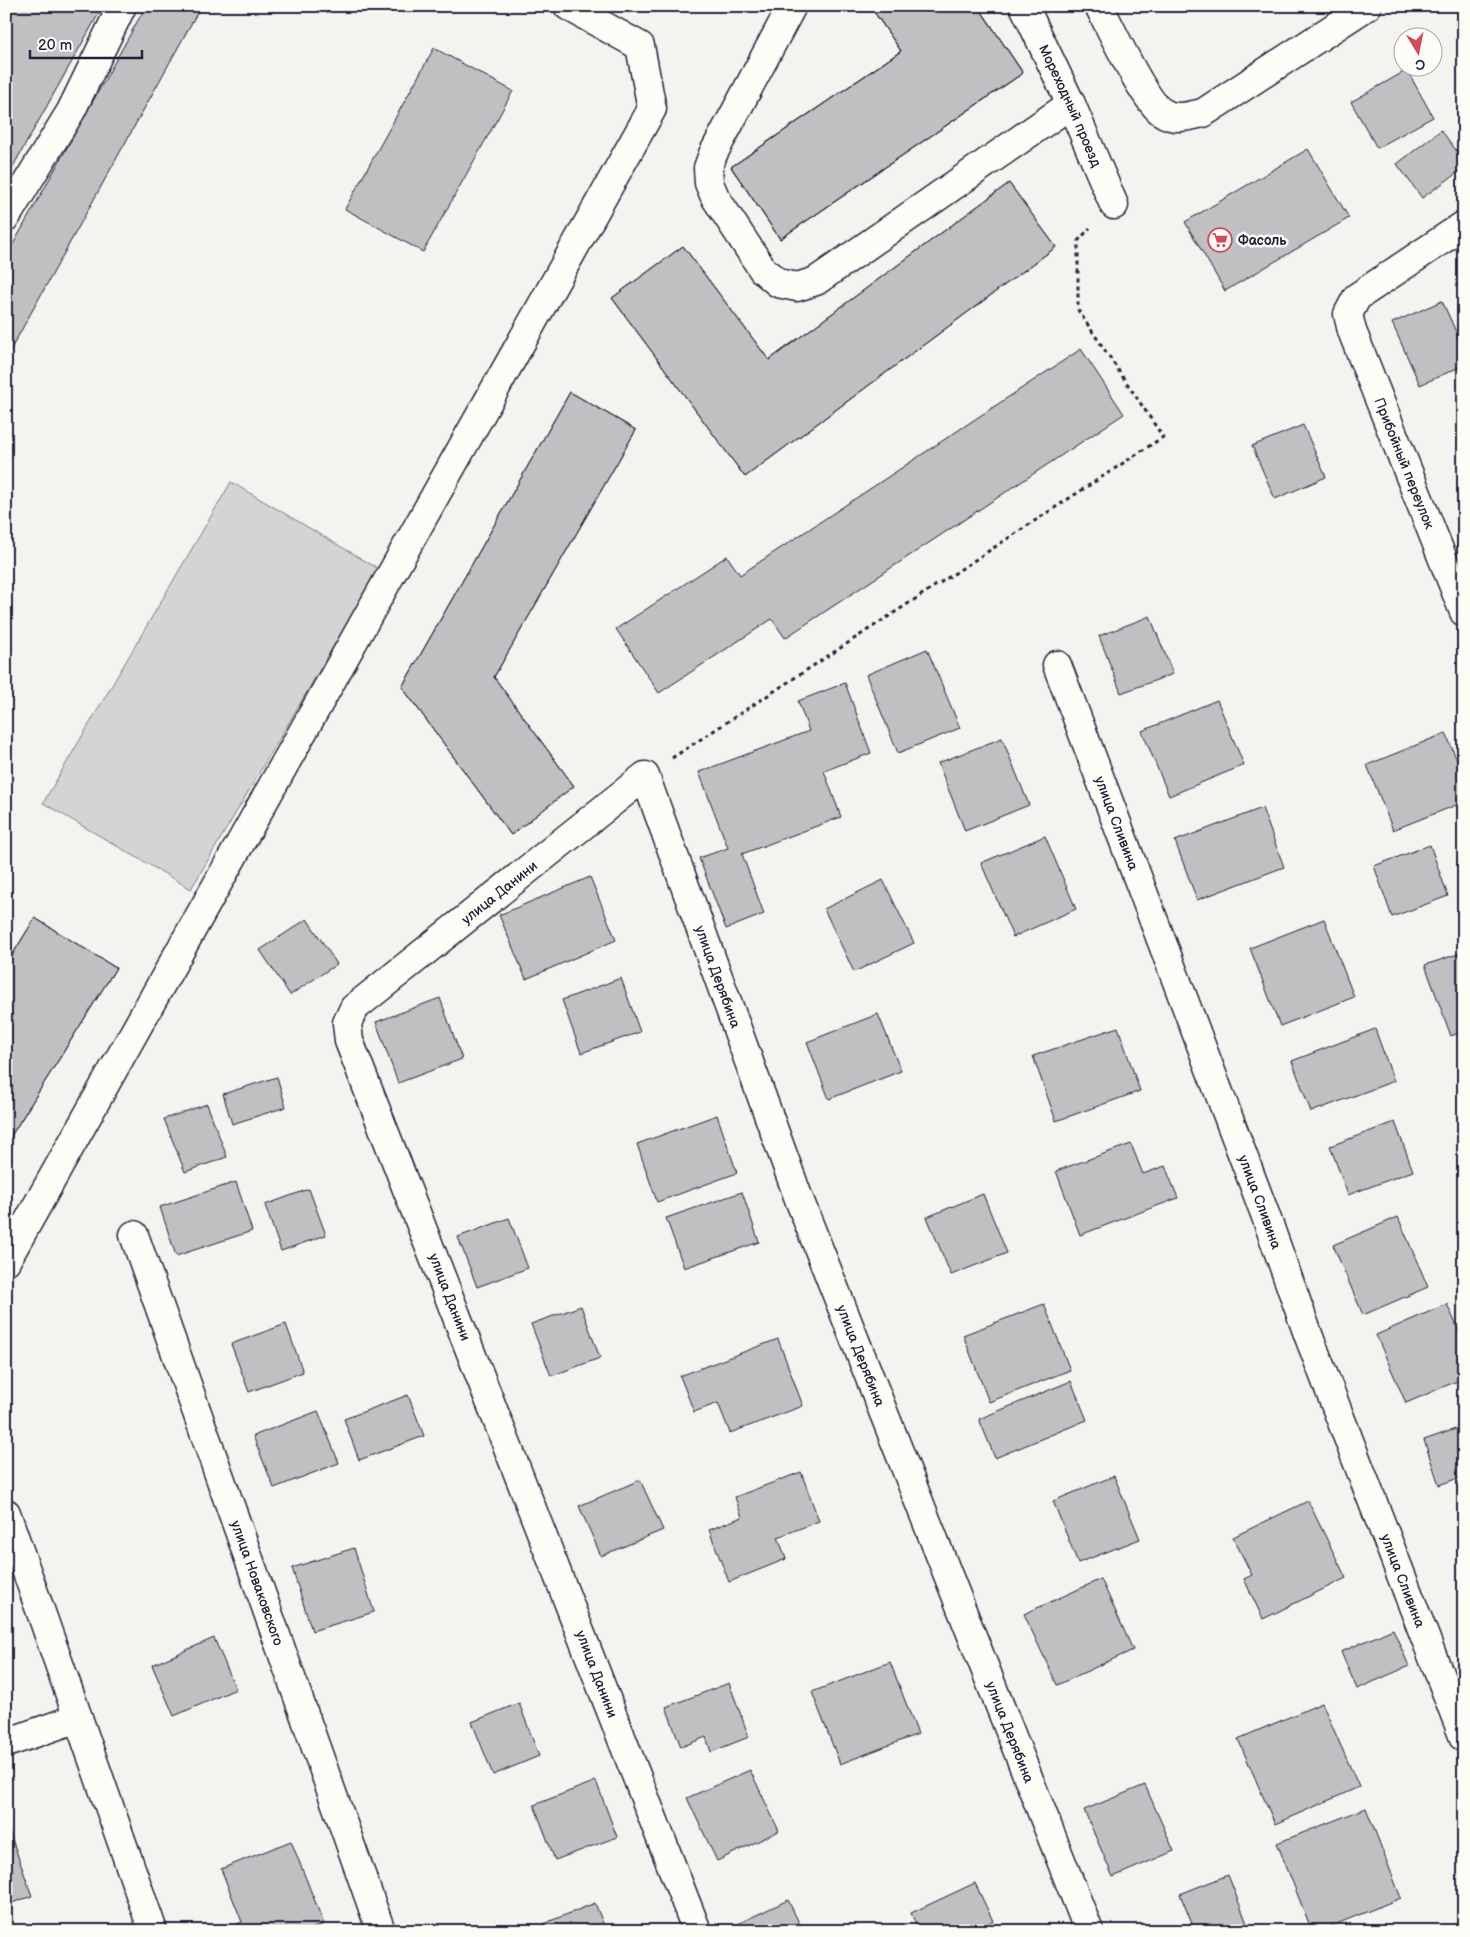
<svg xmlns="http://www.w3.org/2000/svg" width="1470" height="1937" viewBox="0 0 1470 1937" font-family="'Balsamiq Sans',sans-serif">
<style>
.green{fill:#d5d4d5;stroke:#7c7b88}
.building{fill:#c0bfc2;stroke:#22223b}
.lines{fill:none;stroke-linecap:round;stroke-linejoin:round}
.minor-casing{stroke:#22223b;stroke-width:31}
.path{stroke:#22223b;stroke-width:3;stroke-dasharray:4 4;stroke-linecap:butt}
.minor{stroke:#fdfcf7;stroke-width:28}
.labels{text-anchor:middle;stroke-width:5;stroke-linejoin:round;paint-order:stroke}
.street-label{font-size:14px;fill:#22223b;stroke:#fdfcf7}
.poi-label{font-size:14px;font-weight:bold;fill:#22223b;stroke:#fdfcf7;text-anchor:start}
</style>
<rect width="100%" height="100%" fill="#f4f3ef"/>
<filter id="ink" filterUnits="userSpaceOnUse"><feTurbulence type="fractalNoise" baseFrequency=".02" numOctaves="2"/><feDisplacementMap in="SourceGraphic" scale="10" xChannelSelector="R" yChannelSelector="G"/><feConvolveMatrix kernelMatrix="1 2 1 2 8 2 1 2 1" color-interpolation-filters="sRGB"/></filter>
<g filter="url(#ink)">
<path class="green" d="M 231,482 L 379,569 L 191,889 L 43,803 Z"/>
<path class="building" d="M 6,6 L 103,6 L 6,179 Z
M 146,6 L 201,6 L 6,358 L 6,257 Z
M 870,6 L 978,6 L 1023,73 L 780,239 L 731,167 L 901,51 Z
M 870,6 L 978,6 L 1023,73 L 780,239 L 731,167 L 901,51 Z
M 870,6 L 978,6 L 1023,73 L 780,239 L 731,167 L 901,51 Z
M 434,48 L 513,91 L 423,252 L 345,209 Z
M 1407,70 L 1433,117 L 1377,148 L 1351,102 Z
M 1441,130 L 1464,161 L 1464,168 L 1422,198 L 1397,164 Z
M 1308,149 L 1349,218 L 1225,291 L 1185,222 Z
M 1009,183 L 1056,247 L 745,477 L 612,298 L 683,246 L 769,360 Z
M 1009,183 L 1056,247 L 745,477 L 612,298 L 683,246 L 769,360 Z
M 1442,301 L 1464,349 L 1464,365 L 1420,385 L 1392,323 Z
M 1081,349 L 1124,414 L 785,638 L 772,619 L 659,693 L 616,629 L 727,556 L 740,575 Z
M 570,392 L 636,430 L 494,677 L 574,786 L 511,835 L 402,687 Z
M 570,392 L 636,430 L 494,677 L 574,786 L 511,835 L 402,687 Z
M 1303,425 L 1326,477 L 1275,499 L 1252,446 Z
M 1150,616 L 1173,674 L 1121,693 L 1099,636 Z
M 927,649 L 960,728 L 898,753 L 866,675 Z
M 845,683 L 871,753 L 824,771 L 841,817 L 742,854 L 764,914 L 726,929 L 699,858 L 728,848 L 699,772 L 809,731 L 798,701 Z
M 1217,700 L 1244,765 L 1169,796 L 1142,731 Z
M 1446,733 L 1464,778 L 1464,802 L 1393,830 L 1367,765 Z
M 1002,738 L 1029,805 L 965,831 L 938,763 Z
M 1262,808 L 1284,867 L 1197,900 L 1175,841 Z
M 1045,836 L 1076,909 L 1013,937 L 981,863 Z
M 1430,845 L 1448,896 L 1392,917 L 1374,866 Z
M 590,877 L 616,940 L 526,979 L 499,915 Z
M 883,880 L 914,943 L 854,972 L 824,909 Z
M 35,918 L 116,968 L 6,1144 L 6,965 Z
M 35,918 L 116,968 L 6,1144 L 6,965 Z
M 307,919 L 337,964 L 290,995 L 260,950 Z
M 1324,919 L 1354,997 L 1280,1026 L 1250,948 Z
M 1464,952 L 1464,1031 L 1451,1036 L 1425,965 Z
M 621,978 L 640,1032 L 581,1053 L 562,1000 Z
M 440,998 L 462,1059 L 398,1083 L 376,1022 Z
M 878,1014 L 901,1071 L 829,1099 L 807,1042 Z
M 1118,1027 L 1140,1091 L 1056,1121 L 1033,1056 Z
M 1375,1029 L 1394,1081 L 1311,1112 L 1292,1061 Z
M 277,1077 L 286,1107 L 232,1124 L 223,1094 Z
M 207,1104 L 227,1157 L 185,1172 L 164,1119 Z
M 717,1115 L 737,1173 L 657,1202 L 637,1144 Z
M 1395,1122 L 1413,1171 L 1348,1195 L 1330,1146 Z
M 1131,1144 L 1143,1174 L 1165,1166 L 1178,1198 L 1080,1235 L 1056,1171 Z
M 236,1182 L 252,1231 L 176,1256 L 160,1207 Z
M 309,1189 L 326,1235 L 281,1251 L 265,1205 Z
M 742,1192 L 759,1242 L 684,1268 L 666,1218 Z
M 983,1194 L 1007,1253 L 951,1275 L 927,1217 Z
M 1398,1217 L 1428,1287 L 1363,1315 L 1333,1245 Z
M 509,1218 L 528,1268 L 477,1287 L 458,1237 Z
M 1044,1304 L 1070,1370 L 989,1402 L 963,1335 Z
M 1447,1304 L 1464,1342 L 1464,1378 L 1406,1403 L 1376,1335 Z
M 581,1306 L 600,1358 L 551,1376 L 531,1324 Z
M 286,1324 L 303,1372 L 249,1392 L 231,1344 Z
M 778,1339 L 803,1406 L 730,1433 L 718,1403 L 694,1412 L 680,1376 Z
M 1071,1381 L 1087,1420 L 995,1458 L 979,1419 Z
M 408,1395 L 424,1436 L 359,1460 L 344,1419 Z
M 318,1411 L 339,1463 L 274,1488 L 253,1436 Z
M 1464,1426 L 1464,1476 L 1439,1485 L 1424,1440 Z
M 801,1472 L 819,1521 L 778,1537 L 786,1559 L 729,1582 L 709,1530 L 742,1517 L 735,1497 Z
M 1114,1476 L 1140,1539 L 1078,1563 L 1053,1501 Z
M 640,1480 L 663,1530 L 601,1556 L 579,1506 Z
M 1308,1501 L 1346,1578 L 1263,1619 L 1244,1579 L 1252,1575 L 1233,1537 Z
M 354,1548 L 374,1612 L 312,1631 L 292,1568 Z
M 1101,1579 L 1133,1650 L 1057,1685 L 1024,1614 Z
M 1393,1629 L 1409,1666 L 1357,1689 L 1341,1652 Z
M 214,1638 L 236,1689 L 174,1716 L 152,1665 Z
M 890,1662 L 918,1734 L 840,1764 L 812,1692 Z
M 729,1683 L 749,1737 L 711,1752 L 706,1737 L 681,1747 L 666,1707 Z
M 519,1703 L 539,1756 L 493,1775 L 472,1722 Z
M 1322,1703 L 1359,1787 L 1275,1824 L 1238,1739 Z
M 750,1770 L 779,1831 L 717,1861 L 687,1798 Z
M 596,1781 L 617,1837 L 555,1860 L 534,1805 Z
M 1145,1785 L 1174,1851 L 1113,1877 L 1084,1810 Z
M 1366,1808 L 1401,1898 L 1319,1931 L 1312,1931 L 1277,1843 Z
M 6,1822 L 32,1896 L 6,1905 Z
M 291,1841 L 324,1924 L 306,1931 L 221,1931 L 242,1922 L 221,1869 Z
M 1228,1875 L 1250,1931 L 1195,1931 L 1180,1894 Z
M 975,1883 L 993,1921 L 971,1931 L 919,1931 L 911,1913 Z
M 788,1900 L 803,1931 L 730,1931 L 729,1928 Z
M 595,1903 L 606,1931 L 546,1931 L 543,1924 Z"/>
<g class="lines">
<g class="minor-casing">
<g id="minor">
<path d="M 792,6 L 713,154 L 708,168 L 709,183 L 715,197 L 763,270 L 778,283 L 797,287 L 816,281 L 1071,104"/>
<path id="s1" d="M 1024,6 L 1071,104 L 1114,205"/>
<path d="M 1099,6 C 1110,27 1145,102 1162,112 C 1175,121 1189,116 1203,113 L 1367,6"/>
<path d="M 6,217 L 71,111 L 122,6"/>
<path id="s2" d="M 1464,225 L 1357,297 L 1348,314 L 1352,331 L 1464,612"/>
<path id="s3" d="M 1057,665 L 1265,1214 L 1309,1337 L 1464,1738"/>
<path id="s4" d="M 134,1235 L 381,1931"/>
<path d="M 6,1261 L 652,109 L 640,46 L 568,6"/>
<path d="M 6,1513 L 153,1931"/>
<path d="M 6,1743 L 78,1718"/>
<path id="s5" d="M 697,1931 L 349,1041 L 347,1023 L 354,1008 L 645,776 L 799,1199 L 1089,1931"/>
</g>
</g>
<path class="path" d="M 672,758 L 1163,437 L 1078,310 L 1078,241 L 1090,228"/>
<use href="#minor" class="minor"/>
</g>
</g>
<defs>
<g id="supermarket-ring" transform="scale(1.25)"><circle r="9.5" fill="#fdfcf7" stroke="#d1495b" stroke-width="1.5"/><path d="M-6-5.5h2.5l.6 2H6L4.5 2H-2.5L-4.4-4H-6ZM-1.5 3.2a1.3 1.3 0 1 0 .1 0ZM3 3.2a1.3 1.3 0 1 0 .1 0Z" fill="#d1495b"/></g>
</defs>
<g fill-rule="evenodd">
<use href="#supermarket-ring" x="1220" y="240"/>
</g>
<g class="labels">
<g class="street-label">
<text dy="5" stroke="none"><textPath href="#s1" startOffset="110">Мореходный проезд</textPath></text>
<text dy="5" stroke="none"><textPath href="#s2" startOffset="308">Прибойный переулок</textPath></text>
<text dy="5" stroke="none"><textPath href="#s3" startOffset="169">улица Сливина</textPath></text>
<text dy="5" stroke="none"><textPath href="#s5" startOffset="1176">улица Данини</textPath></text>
<text dy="5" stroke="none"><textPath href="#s5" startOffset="1576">улица Дерябина</textPath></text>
<text dy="5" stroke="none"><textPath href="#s3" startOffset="574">улица Сливина</textPath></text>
<text transform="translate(450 1297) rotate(69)" y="5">улица Данини</text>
<text dy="5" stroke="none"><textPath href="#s5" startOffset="1981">улица Дерябина</textPath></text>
<text dy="5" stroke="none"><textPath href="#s3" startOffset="979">улица Сливина</textPath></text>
<text dy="5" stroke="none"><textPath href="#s4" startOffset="369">улица Новаковского</textPath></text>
<text transform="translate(597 1674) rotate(69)" y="5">улица Данини</text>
<text dy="5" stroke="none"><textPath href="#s5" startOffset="2386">улица Дерябина</textPath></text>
</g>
<g class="poi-label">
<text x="1238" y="245">Фасоль</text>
</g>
</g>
<rect width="1470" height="1937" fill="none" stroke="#fdfcf7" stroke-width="25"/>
<rect x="12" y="12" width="1445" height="1912" fill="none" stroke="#22223b" stroke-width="2" filter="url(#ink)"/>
<g transform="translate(1418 52) rotate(170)"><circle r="24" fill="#fdfcf7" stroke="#a5a5ac"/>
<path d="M0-4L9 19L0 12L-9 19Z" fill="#d1495b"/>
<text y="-8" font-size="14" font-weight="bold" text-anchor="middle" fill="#22223b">С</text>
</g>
<path d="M30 50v8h112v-8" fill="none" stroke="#22223b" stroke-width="2.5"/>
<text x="38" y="50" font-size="15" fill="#22223b" stroke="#fdfcf7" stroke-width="4" paint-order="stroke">20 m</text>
</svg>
